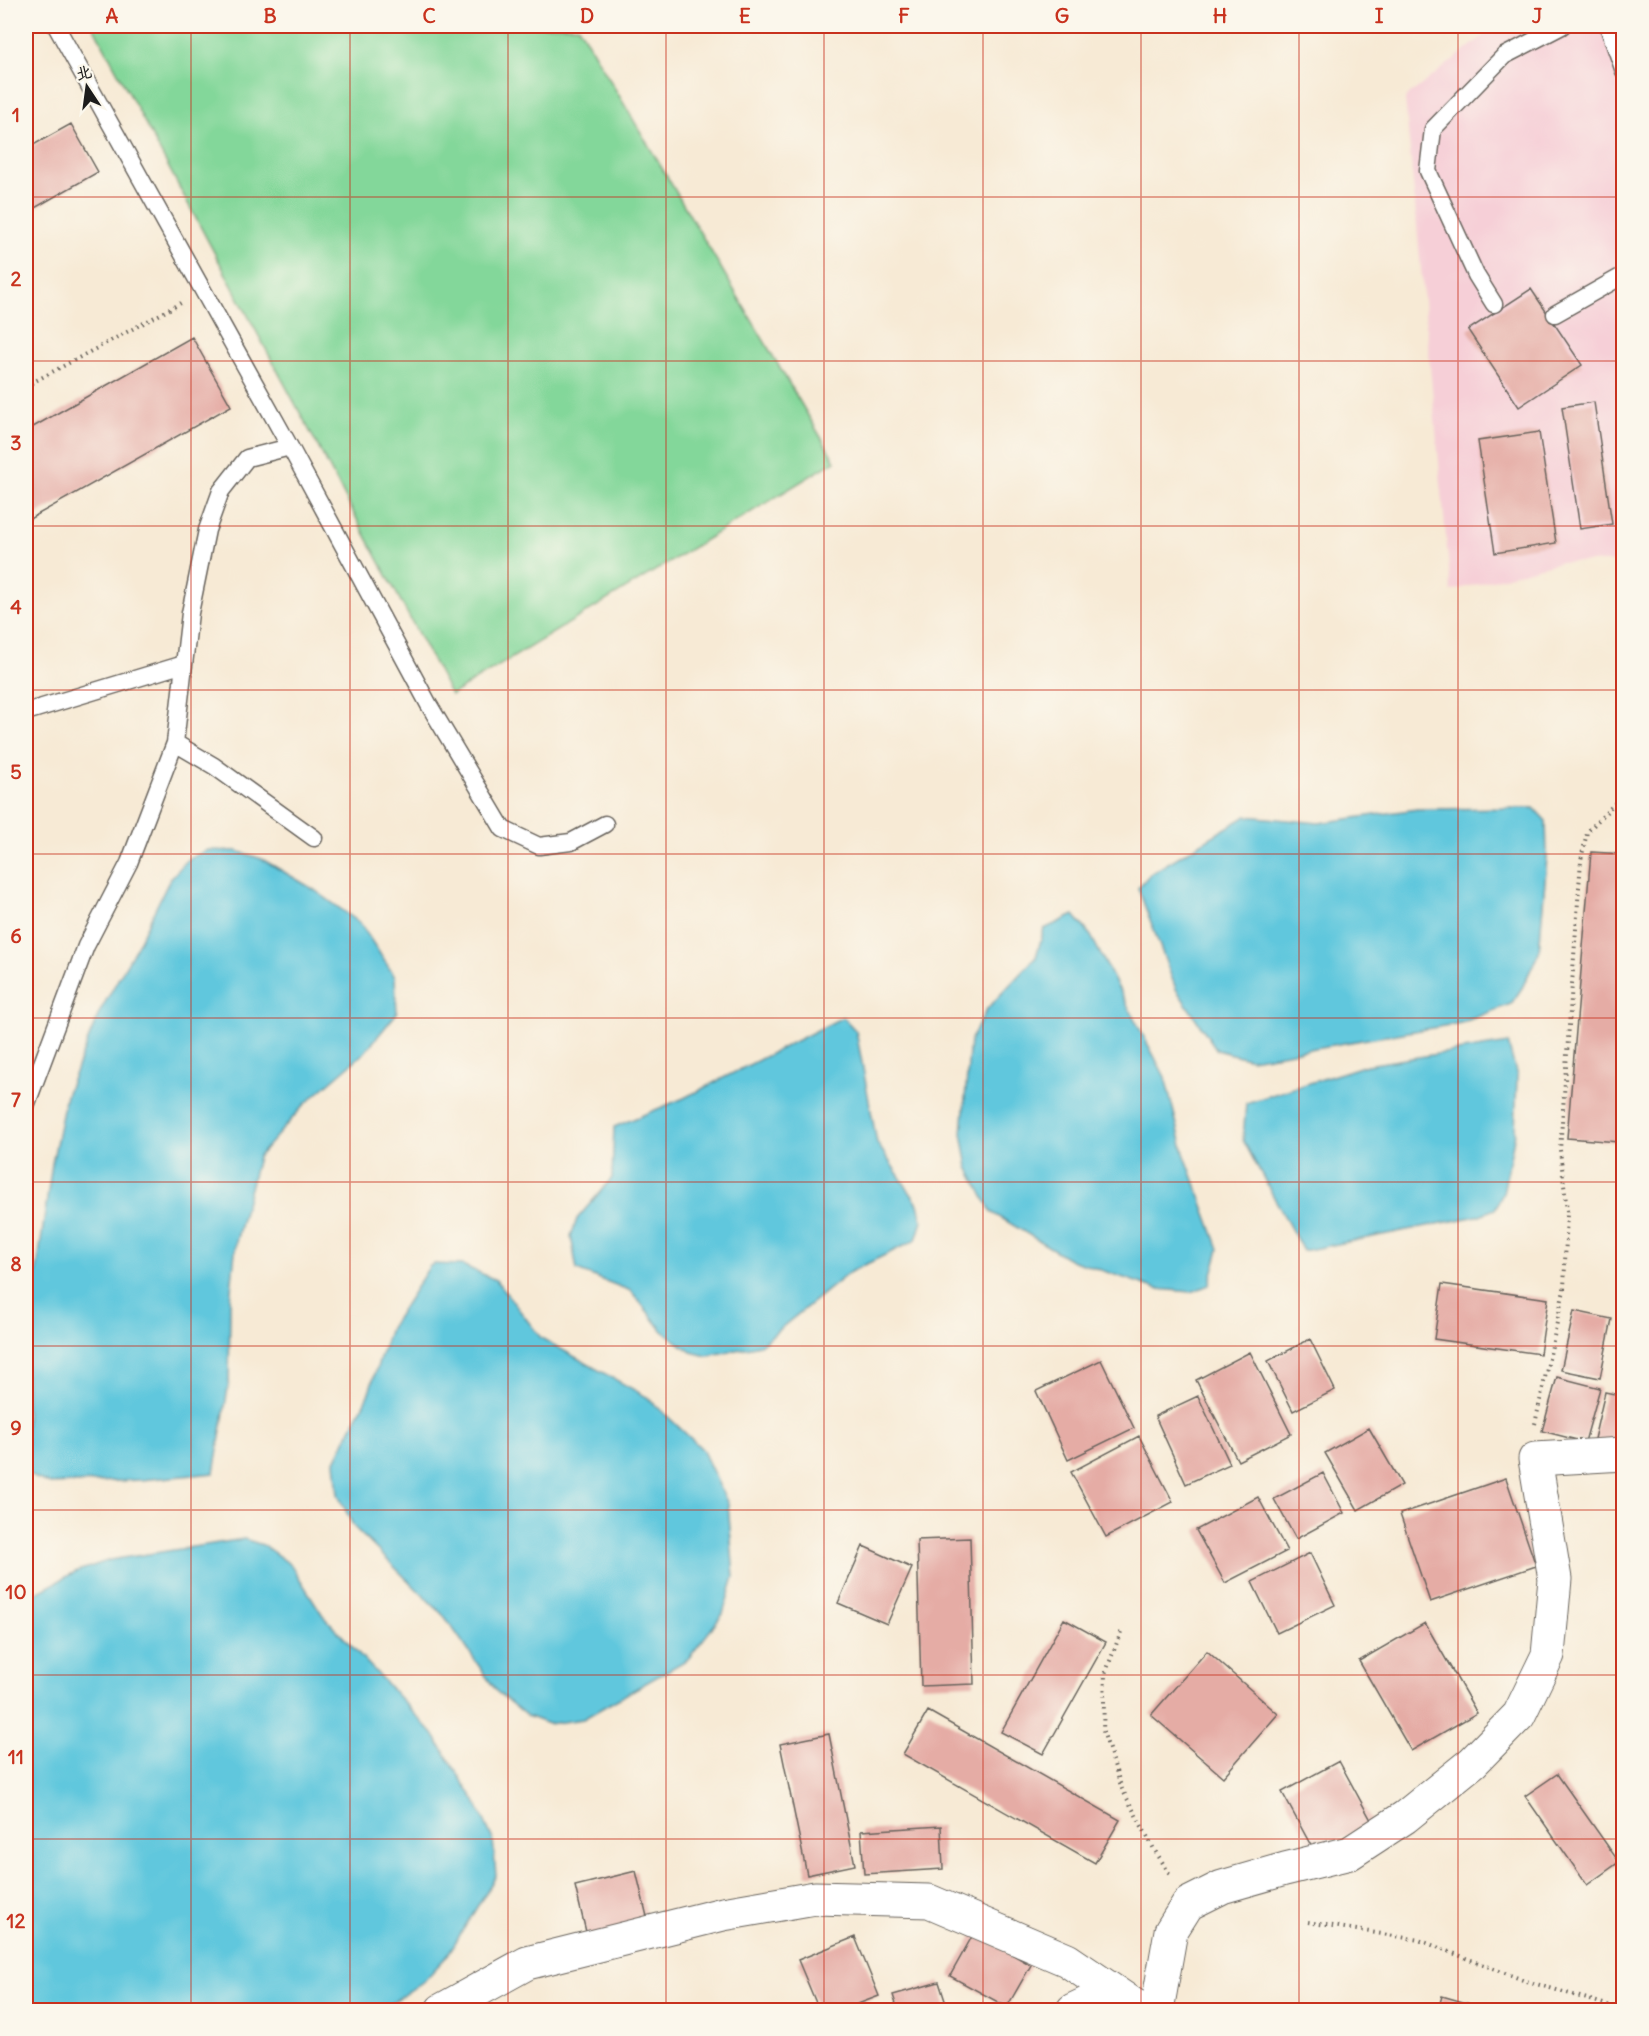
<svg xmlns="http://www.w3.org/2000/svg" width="1649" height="2036" viewBox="0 0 1649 2036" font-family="Delius,'LXGW WenKai TC',sans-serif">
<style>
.built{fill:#f6cfd7}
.green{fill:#83d79a;stroke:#507a5b;stroke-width:1.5}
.water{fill:#60c7dd;stroke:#3e727c;stroke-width:1.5}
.building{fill:#e5aca5}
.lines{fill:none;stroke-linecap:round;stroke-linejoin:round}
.lane-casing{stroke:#69645d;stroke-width:19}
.street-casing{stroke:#69645d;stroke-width:35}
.path{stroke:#69645d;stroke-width:4;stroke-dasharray:1.5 4.5;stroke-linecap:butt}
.lane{stroke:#fff;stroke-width:16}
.street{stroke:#fff;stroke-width:33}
.grid{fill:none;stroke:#c8321e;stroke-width:1.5;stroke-opacity:0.55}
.neatline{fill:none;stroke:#c8321e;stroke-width:2}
.grid-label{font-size:20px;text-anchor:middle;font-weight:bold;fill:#c8321e}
</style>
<rect width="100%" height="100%" fill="#fbf7ec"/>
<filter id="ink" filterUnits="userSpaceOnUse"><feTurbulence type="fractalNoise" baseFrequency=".0167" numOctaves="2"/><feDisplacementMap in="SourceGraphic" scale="12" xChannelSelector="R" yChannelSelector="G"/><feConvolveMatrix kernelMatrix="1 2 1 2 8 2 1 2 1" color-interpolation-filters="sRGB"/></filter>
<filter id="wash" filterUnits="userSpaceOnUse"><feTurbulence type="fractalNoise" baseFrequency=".008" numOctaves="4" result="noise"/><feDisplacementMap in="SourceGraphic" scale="24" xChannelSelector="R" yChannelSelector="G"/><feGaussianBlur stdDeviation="1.35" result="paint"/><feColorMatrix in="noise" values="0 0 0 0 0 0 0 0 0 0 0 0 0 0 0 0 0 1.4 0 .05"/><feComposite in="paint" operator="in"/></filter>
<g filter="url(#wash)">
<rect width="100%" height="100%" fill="#f7ead5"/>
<path class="built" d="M 1496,26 L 1623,26 L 1623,562 L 1560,562 L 1451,591 L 1405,98 Z"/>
<path class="green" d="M 93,26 L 578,26 L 835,461 L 451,695 Z"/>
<path class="water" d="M 1534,808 L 1546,821 L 1547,857 L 1539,952 L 1522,988 L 1511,1004 L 1461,1023 L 1251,1059 L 1217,1050 L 1176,989 L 1138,888 L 1150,874 L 1246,816 L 1319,823 L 1417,809 Z
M 208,850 L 237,851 L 262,859 L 313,889 L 360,923 L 395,977 L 397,1013 L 365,1052 L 305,1104 L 258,1157 L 236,1242 L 230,1300 L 229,1382 L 214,1473 L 141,1480 L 50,1484 L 26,1474 L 26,1346 L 52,1164 L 66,1095 L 99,1013 L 138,944 L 170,879 L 188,859 Z
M 1074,915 L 1091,936 L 1165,1077 L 1184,1153 L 1219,1249 L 1209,1285 L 1192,1292 L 1157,1289 L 1071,1260 L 991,1212 L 968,1167 L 962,1133 L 970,1041 L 987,1009 L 1036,957 L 1044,929 Z
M 843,1017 L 856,1031 L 877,1143 L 918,1204 L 922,1221 L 916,1240 L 850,1272 L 760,1345 L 707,1356 L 691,1352 L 663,1331 L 631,1291 L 577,1270 L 571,1236 L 577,1219 L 612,1178 L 614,1127 L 684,1098 Z
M 1508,1043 L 1517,1076 L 1515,1133 L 1503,1193 L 1495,1209 L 1477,1216 L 1303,1251 L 1243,1140 L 1246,1103 L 1367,1065 Z
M 433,1264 L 462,1265 L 496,1280 L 541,1338 L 647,1397 L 702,1449 L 728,1504 L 734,1577 L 723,1614 L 688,1659 L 583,1719 L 548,1724 L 527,1716 L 497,1692 L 445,1617 L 354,1527 L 338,1495 L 335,1461 L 368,1395 L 390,1328 L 429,1267 Z
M 244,1539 L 263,1545 L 291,1565 L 322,1614 L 433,1734 L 478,1806 L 493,1840 L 496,1876 L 447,1956 L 424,1981 L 381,2010 L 26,2010 L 26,1599 L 75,1572 L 110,1560 Z"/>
<g id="blocks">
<path class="building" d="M 71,124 L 98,172 L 26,213 L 26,149 Z
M 1531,289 L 1582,365 L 1519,407 L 1468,330 Z
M 192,337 L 231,406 L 26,521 L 26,431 Z
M 1594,402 L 1612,524 L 1580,529 L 1562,407 Z
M 1539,432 L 1556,543 L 1495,553 L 1478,441 Z
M 1591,852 L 1624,854 L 1624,1086 L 1619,1142 L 1567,1138 Z
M 1442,1284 L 1548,1299 L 1540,1354 L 1434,1339 Z
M 1574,1311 L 1612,1319 L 1600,1378 L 1561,1370 Z
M 1310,1339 L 1335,1390 L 1293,1411 L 1268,1361 Z
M 1250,1352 L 1291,1434 L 1238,1461 L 1196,1380 Z
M 1101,1360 L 1134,1428 L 1068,1460 L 1036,1391 Z
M 1557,1377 L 1600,1388 L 1585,1442 L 1542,1431 Z
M 1605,1392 L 1624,1396 L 1624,1446 L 1594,1439 Z
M 1198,1396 L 1230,1464 L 1186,1484 L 1155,1416 Z
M 1369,1428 L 1402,1485 L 1358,1510 L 1325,1453 Z
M 1139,1436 L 1173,1502 L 1106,1537 L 1071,1472 Z
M 1323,1473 L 1344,1513 L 1296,1539 L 1274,1499 Z
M 1506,1478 L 1536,1566 L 1430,1602 L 1400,1514 Z
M 1258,1497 L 1287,1551 L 1225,1583 L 1196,1530 Z
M 970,1538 L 974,1684 L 921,1686 L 917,1540 Z
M 863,1546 L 912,1568 L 887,1624 L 838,1603 Z
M 1310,1553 L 1335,1605 L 1277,1633 L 1252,1582 Z
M 1064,1619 L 1106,1642 L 1043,1754 L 1001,1732 Z
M 1425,1623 L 1477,1713 L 1411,1751 L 1359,1661 Z
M 1207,1651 L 1278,1714 L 1223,1777 L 1151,1715 Z
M 928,1711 L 1120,1820 L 1095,1863 L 903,1754 Z
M 829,1734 L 855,1865 L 807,1875 L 780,1744 Z
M 1339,1761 L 1372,1822 L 1315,1853 L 1282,1792 Z
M 1557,1774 L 1619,1862 L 1587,1885 L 1525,1796 Z
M 941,1826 L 943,1869 L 864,1874 L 861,1831 Z
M 636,1871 L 649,1925 L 588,1940 L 575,1886 Z
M 974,1933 L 1031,1965 L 1007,2007 L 950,1976 Z
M 855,1937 L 879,1996 L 842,2010 L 819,2010 L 798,1960 Z
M 939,1982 L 948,2010 L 898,2010 L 893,1995 Z
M 1442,1996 L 1491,2010 L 1438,2010 Z"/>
</g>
</g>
<g filter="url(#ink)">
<use href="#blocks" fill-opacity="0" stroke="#69645d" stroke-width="1.5"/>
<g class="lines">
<g class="lane-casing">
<path id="lane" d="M 56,26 L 290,447 L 429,705 L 503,829 L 539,846 L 571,842 L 605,824
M 1608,26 L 1624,71
M 1494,304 L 1476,275 L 1428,171 L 1433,129 L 1504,56 L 1562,26
M 1555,314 L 1624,275
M 26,712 L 184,664
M 175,743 L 214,766 L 314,838
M 26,1106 L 86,946 L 129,863 L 175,743 L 190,613 L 207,530 L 221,491 L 247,458 L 290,447"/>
</g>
<g class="street-casing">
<path id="street" d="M 442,2010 L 527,1963 L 723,1914 L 815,1898 L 929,1901 L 1067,1960 L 1141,2010
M 1073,2010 L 1113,1991
M 1157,2010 L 1171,1931 L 1188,1904 L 1222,1887 L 1285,1869 L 1350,1853 L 1405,1817 L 1473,1762 L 1519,1715 L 1548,1655 L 1555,1579 L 1535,1459 L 1624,1454"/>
</g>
<path class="path" d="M 26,386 L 181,303
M 1535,1424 L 1564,1290 L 1567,1211 L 1560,1150 L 1581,860 L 1587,832 L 1624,794
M 1121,1632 L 1105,1674 L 1103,1731 L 1122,1789 L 1154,1849 L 1171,1876
M 1308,1922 L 1419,1940 L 1523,1980 L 1624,2010"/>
<use href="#lane" class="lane"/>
<use href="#street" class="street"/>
</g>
</g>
<path class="grid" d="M 191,26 L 191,2010M 350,26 L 350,2010M 508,26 L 508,2010M 666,26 L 666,2010M 824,26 L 824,2010M 983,26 L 983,2010M 1141,26 L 1141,2010M 1299,26 L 1299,2010M 1458,26 L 1458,2010M 26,197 L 1624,197M 26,361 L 1624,361M 26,526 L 1624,526M 26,690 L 1624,690M 26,854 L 1624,854M 26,1018 L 1624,1018M 26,1182 L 1624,1182M 26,1346 L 1624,1346M 26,1510 L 1624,1510M 26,1675 L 1624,1675M 26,1839 L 1624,1839"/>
<rect width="1649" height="2036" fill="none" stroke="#fbf7ec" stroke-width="66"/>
<g transform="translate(87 87) rotate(347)" stroke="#fbf7ec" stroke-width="4.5" paint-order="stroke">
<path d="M0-4.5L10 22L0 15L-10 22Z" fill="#1c1c1c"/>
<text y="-9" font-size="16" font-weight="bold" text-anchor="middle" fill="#1c1c1c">北</text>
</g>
<rect x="33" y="33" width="1583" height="1970" class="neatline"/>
<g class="grid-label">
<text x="112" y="23">A</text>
<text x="270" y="23">B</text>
<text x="429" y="23">C</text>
<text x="587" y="23">D</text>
<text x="745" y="23">E</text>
<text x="904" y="23">F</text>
<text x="1062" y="23">G</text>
<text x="1220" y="23">H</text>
<text x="1379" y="23">I</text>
<text x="1537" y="23">J</text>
<text x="16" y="122">1</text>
<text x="16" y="286">2</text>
<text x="16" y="450">3</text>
<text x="16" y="614">4</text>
<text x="16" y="779">5</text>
<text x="16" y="943">6</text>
<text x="16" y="1107">7</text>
<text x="16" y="1271">8</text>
<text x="16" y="1435">9</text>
<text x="16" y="1599">10</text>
<text x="16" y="1764">11</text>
<text x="16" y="1928">12</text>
</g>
</svg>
